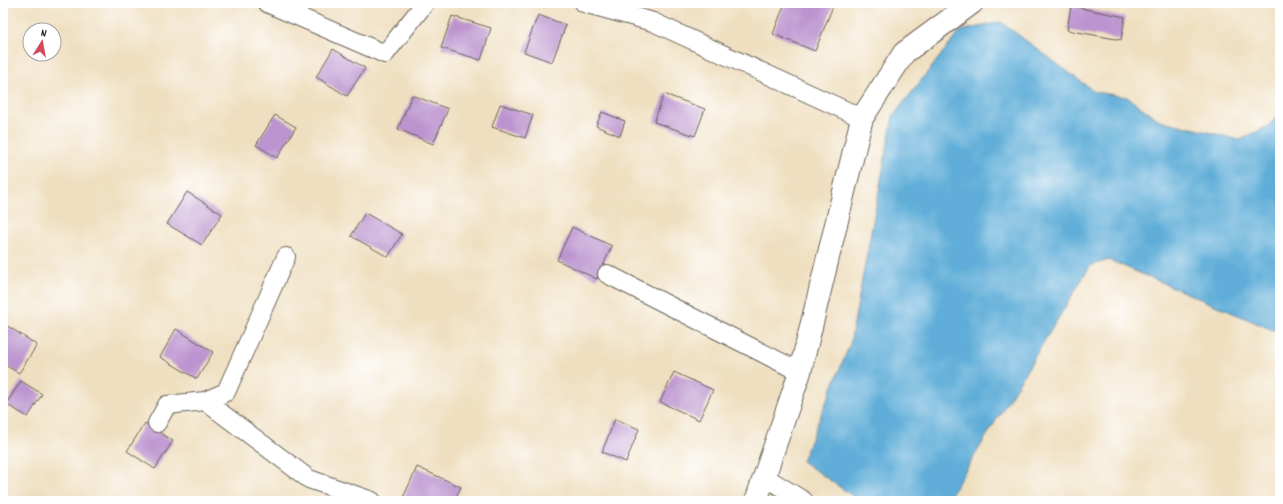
<svg xmlns="http://www.w3.org/2000/svg" width="1283" height="504" viewBox="0 0 1283 504" font-family="Dekko,sans-serif">
<style>
.water{fill:#5eadd8;stroke:#3d647a}
.building{fill:#bb93ce}
.lines{fill:none;stroke-linecap:round;stroke-linejoin:round}
.minor-casing{stroke:#666055;stroke-width:20}
.tertiary-casing{stroke:#666055;stroke-width:24}
.minor{stroke:#fff;stroke-width:18}
.tertiary{stroke:#fff;stroke-width:22}
</style>
<rect width="100%" height="100%" fill="#fff"/>
<filter id="ink" filterUnits="userSpaceOnUse"><feTurbulence type="fractalNoise" baseFrequency=".025" numOctaves="2"/><feDisplacementMap in="SourceGraphic" scale="8" xChannelSelector="R" yChannelSelector="G"/><feConvolveMatrix kernelMatrix="1 2 1 2 8 2 1 2 1" color-interpolation-filters="sRGB"/></filter>
<filter id="wash" filterUnits="userSpaceOnUse"><feTurbulence type="fractalNoise" baseFrequency=".012" numOctaves="4" result="noise"/><feDisplacementMap in="SourceGraphic" scale="16" xChannelSelector="R" yChannelSelector="G"/><feGaussianBlur stdDeviation="0.9" result="paint"/><feColorMatrix in="noise" values="0 0 0 0 0 0 0 0 0 0 0 0 0 0 0 0 0 1.4 0 .05"/><feComposite in="paint" operator="in"/></filter>
<g filter="url(#wash)">
<rect width="100%" height="100%" fill="#efdfc0"/>
<path class="water" d="M 1001,22 L 1095,92 L 1127,97 L 1159,120 L 1240,140 L 1270,125 L 1280,111 L 1280,333 L 1109,260 L 1090,266 L 947,501 L 860,501 L 802,461 L 850,344 L 893,116 L 960,31 Z"/>
<g id="blocks">
<path class="building" d="M 785,3 L 824,3 L 833,6 L 815,51 L 773,34 Z
M 1071,6 L 1125,17 L 1121,40 L 1067,30 Z
M 538,15 L 566,25 L 552,62 L 524,52 Z
M 452,16 L 491,28 L 481,60 L 441,48 Z
M 333,49 L 365,68 L 347,96 L 316,77 Z
M 664,94 L 705,109 L 695,136 L 654,122 Z
M 412,95 L 448,109 L 433,144 L 398,129 Z
M 500,104 L 533,115 L 525,138 L 492,127 Z
M 602,112 L 625,121 L 620,136 L 596,126 Z
M 275,115 L 296,127 L 277,158 L 256,145 Z
M 187,192 L 222,214 L 202,245 L 167,224 Z
M 365,213 L 402,234 L 388,257 L 351,236 Z
M 572,227 L 612,246 L 597,279 L 557,260 Z
M 6,325 L 37,345 L 19,373 L 3,364 L 3,331 Z
M 176,329 L 213,352 L 197,379 L 160,357 Z
M 674,372 L 713,390 L 699,420 L 660,402 Z
M 21,381 L 42,394 L 28,417 L 6,404 Z
M 615,419 L 639,429 L 626,462 L 602,452 Z
M 145,423 L 173,441 L 155,469 L 127,451 Z
M 417,467 L 461,487 L 454,501 L 404,501 L 402,500 Z"/>
</g>
</g>
<g filter="url(#ink)">
<use href="#blocks" fill-opacity="0" stroke="#666055" stroke-width="1"/>
<g class="lines">
<g class="minor-casing">
<path id="minor" d="M 267,3 L 385,54 L 425,3
M 584,3 L 653,22 L 862,118
M 607,274 L 800,372
M 205,401 L 226,392 L 286,257
M 157,423 L 167,405 L 205,401 L 309,479 L 372,501
M 765,477 L 804,501"/>
</g>
<g class="tertiary-casing">
<path id="tertiary" d="M 756,501 L 800,372 L 862,118 L 904,53 L 972,3"/>
</g>
<use href="#minor" class="minor"/>
<use href="#tertiary" class="tertiary"/>
</g>
</g>
<rect width="1283" height="504" fill="none" stroke="#fff" stroke-width="16"/>
<g transform="translate(42 42) rotate(11)"><circle r="19" fill="#ffffff" stroke="#a4a4a4"/>
<path d="M0-3L7 15L0 10L-7 15Z" fill="#d1495b"/>
<text y="-6" font-size="11" font-weight="bold" text-anchor="middle" fill="#1c1c1c">N</text>
</g>
</svg>
